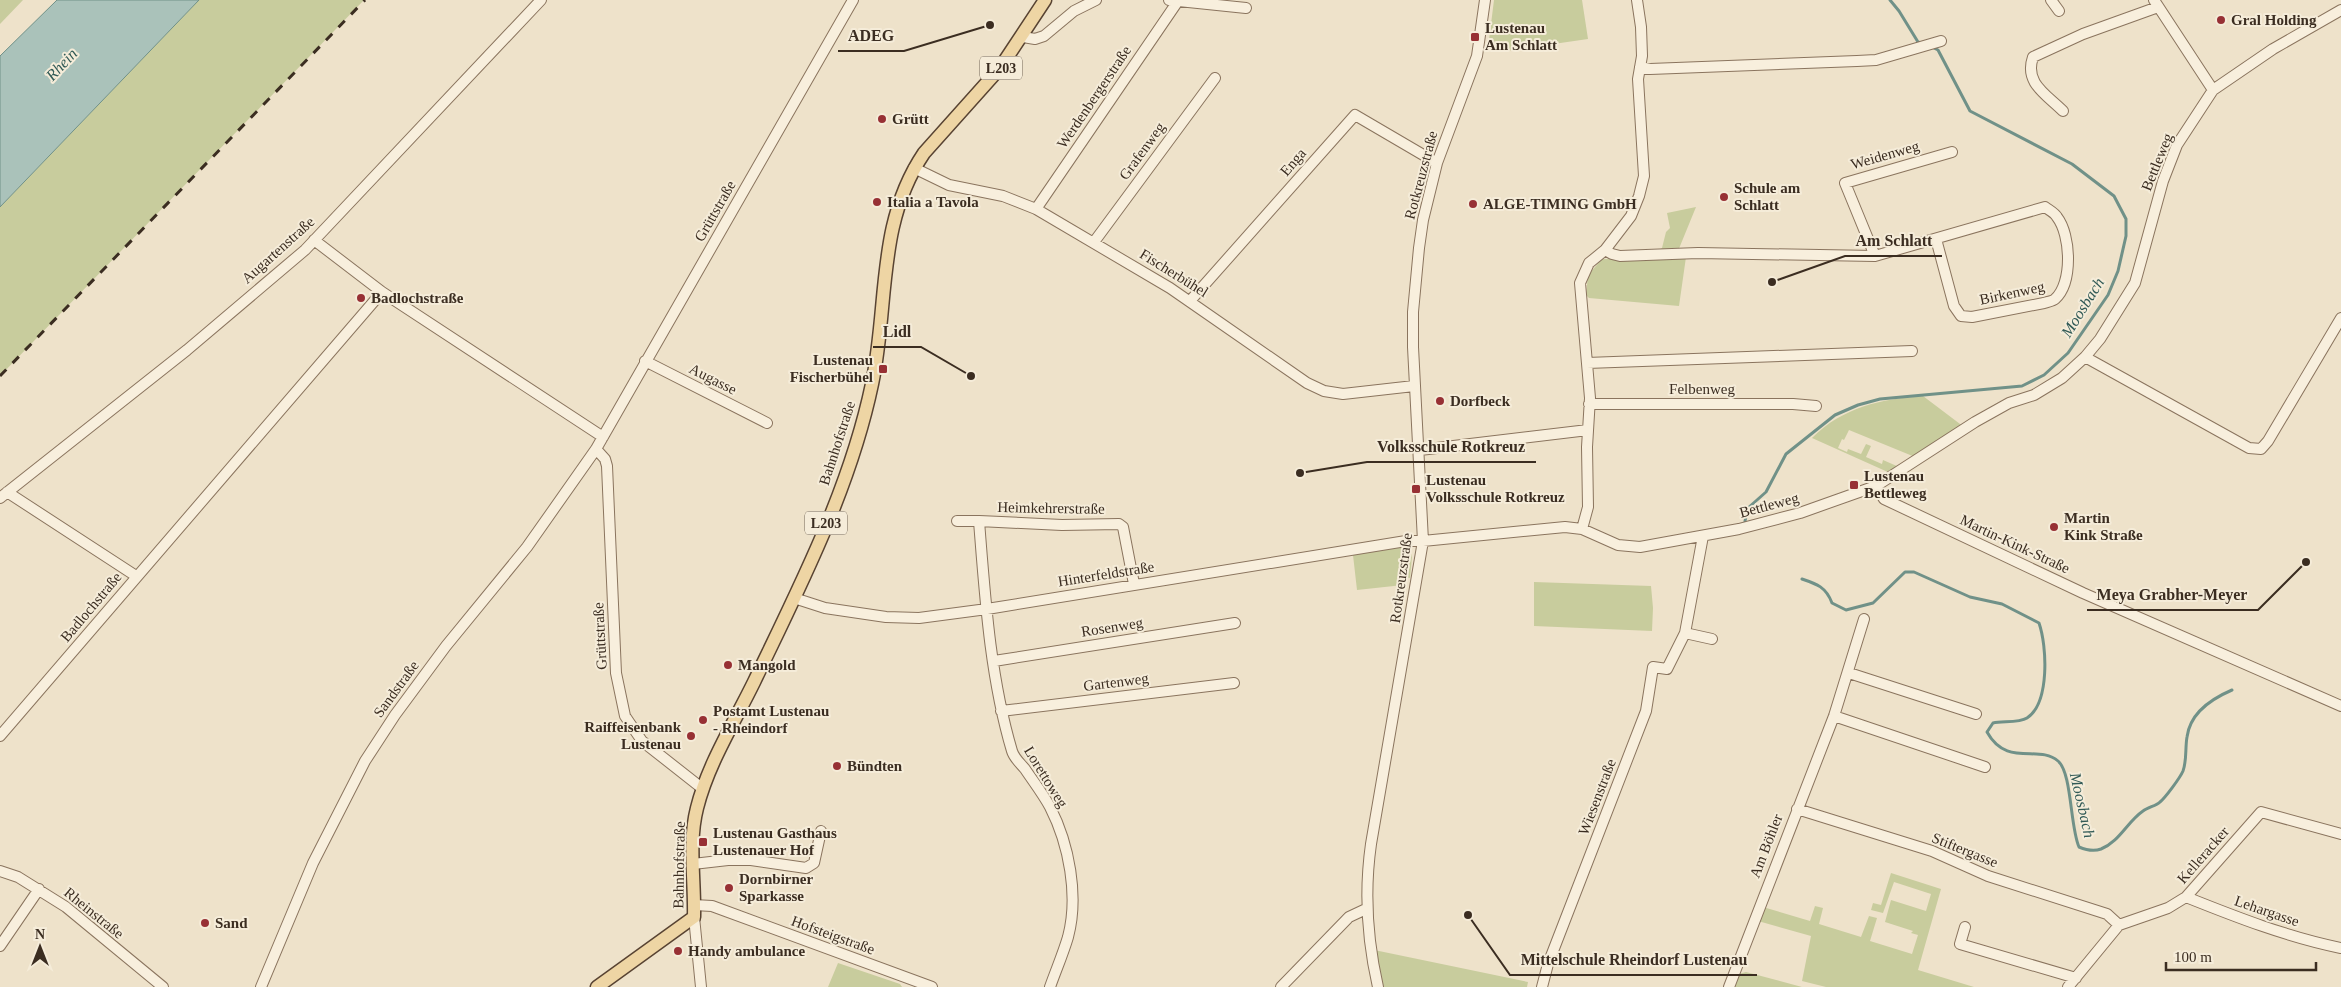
<svg xmlns="http://www.w3.org/2000/svg" width="2341" height="987" viewBox="0 0 2341 987" font-family="'Times New Roman',serif">
<style>
.green{fill:#c8cc9d}
.water{fill:#aac2ba;stroke:#709188}
.lines{fill:none;stroke-linecap:round;stroke-linejoin:round}
.stream{stroke:#709188;stroke-width:3}
.minor-casing{stroke:#8a745e;stroke-width:12}
.major-casing{stroke:#584332;stroke-width:15}
.minor{stroke:#f8efdd;stroke-width:10}
.major{stroke:#eed5a4;stroke-width:12}
.rail{stroke:#3b2d21;stroke-width:3;stroke-dasharray:9 9;stroke-linecap:butt}
.poi-dot{fill:#973034;stroke:#f5ecd9;stroke-width:2}
.labels{text-anchor:middle;stroke-width:4;stroke-linejoin:round;paint-order:stroke}
.shield{fill:#f5ecd9;stroke:#736658;stroke-width:1}
.shield-label{font-size:14px;font-weight:bold;fill:#3b2d21}
.poi-label{font-size:15px;font-weight:bold;fill:#3b2d21;stroke:#f5ecd9;text-anchor:start}
.street-label{font-size:15px;fill:#3b2d21;stroke:#f5ecd9}
.water-label{font-size:16px;font-style:italic;fill:#315a56;stroke:#f5ecd9}
.leader{fill:none;stroke:#3b2d21;stroke-width:2}
.callout-dot{fill:#3b2d21;stroke:#f5ecd9;stroke-width:2}
.callout-label{font-size:16px;text-anchor:middle;font-weight:bold;fill:#3b2d21;stroke:#f5ecd9;stroke-width:4;stroke-linejoin:round;paint-order:stroke}
</style>
<rect width="100%" height="100%" fill="#eee2ca"/>
<path class="green" d="M 0,0 L 23,0 L 0,24 Z
M 199,0 L 364,0 L 0,376 L 0,207 Z
M 1494,0 L 1582,0 L 1588,39 L 1499,52 L 1498,47 L 1488,48 Z
M 1696,207 L 1678,251 L 1658,251 L 1662,248 L 1666,232 L 1670,228 L 1667,213 Z
M 1686,257 L 1679,306 L 1589,298 L 1586,295 L 1588,275 L 1602,259 Z
M 1923,396 L 1964,427 L 1915,457 L 1849,430 L 1844,440 L 1842,439 L 1838,448 L 1847,452 L 1848,449 L 1861,454 L 1866,444 L 1871,446 L 1866,457 L 1882,464 L 1883,460 L 1899,467 L 1890,473 L 1812,438 C 1843,407 1881,399 1923,396 Z
M 1404,547 L 1410,551 L 1412,557 L 1410,578 L 1405,577 L 1403,585 L 1357,590 L 1353,555 Z
M 1534,582 L 1651,586 L 1653,608 L 1652,631 L 1534,626 Z
M 1891,873 L 1941,889 L 1918,970 L 1974,987 L 1826,987 L 1802,981 L 1811,936 L 1758,921 L 1763,907 L 1810,921 L 1815,906 L 1823,908 L 1819,924 L 1861,937 L 1869,916 L 1877,918 L 1870,941 L 1912,954 L 1918,935 L 1911,933 L 1913,931 L 1885,922 L 1891,900 L 1926,911 L 1931,894 L 1894,882 L 1883,913 L 1871,910 L 1873,903 L 1881,905 Z
M 1371,950 L 1379,951 L 1528,982 L 1527,987 L 1378,987 Z
M 838,963 L 900,984 L 902,987 L 828,987 Z
M 1746,972 L 1802,987 L 1734,987 L 1739,974 Z"/>
<path class="water" d="M 57,0 L 199,0 L 0,207 L 0,56 Z"/>
<g class="lines">
<path class="stream" d="M 1890,0 L 1899,11 L 1918,42 L 1921,43
M 1745,521 L 1748,508 L 1766,492 L 1786,454 L 1835,415 L 1858,405 L 1880,399 L 2022,386 L 2044,375 L 2068,353 L 2108,295 L 2118,271 L 2126,236 L 2126,219 L 2114,196 L 2072,164 L 1970,111 L 1938,50 L 1932,47
M 1802,579 C 1817,584 1826,587 1832,603 L 1846,610 L 1873,603 L 1905,572 L 1914,572 L 1970,597 L 2002,604 L 2039,623 C 2047,646 2050,703 2027,718 C 2019,723 2003,721 1993,723 L 1987,732 C 2007,768 2039,744 2058,761 C 2072,773 2070,827 2079,847 C 2086,850 2093,852 2101,849 C 2120,841 2127,822 2143,811 C 2148,807 2156,806 2160,802 C 2165,798 2180,778 2183,771 C 2187,760 2185,748 2187,737 C 2190,713 2211,699 2232,690"/>
<g class="minor-casing">
<path id="minor" d="M 1169,0 L 1246,8
M 2051,0 L 2059,11
M 2154,0 L 2213,90
M 1023,37 L 1035,39 L 1044,36 L 1074,11 L 1096,0
M 1640,67 L 1650,69 L 1857,61 L 1876,60 L 1941,41
M 2063,111 C 2046,94 2024,83 2033,57 L 2083,34 L 2158,7
M 914,168 L 949,185 L 1003,196 L 1036,209 L 1170,288 L 1307,383 L 1324,391 L 1343,394 L 1414,386
M 1036,209 L 1178,1
M 314,240 L 382,292 L 603,437
M 1094,242 L 1215,78
M 1605,250 L 1612,254 L 1620,256 L 1698,253 L 1875,256 L 2045,207 C 2049,210 2055,213 2057,217 C 2071,235 2073,283 2055,299 C 2053,301 2047,302 2044,303 L 1972,317 L 1961,316 L 1954,306 L 1936,239
M 1875,256 L 1845,183 L 1952,152
M 1190,301 L 1355,115 L 1437,163
M 2085,357 L 2249,448 L 2261,449 L 2268,441 L 2341,318
M 645,361 L 767,423
M 1587,363 L 1912,351
M 1589,404 L 1793,404 L 1816,406
M 596,449 L 605,459 L 607,466 L 616,673 L 625,716 L 642,741 L 703,789
M 1420,450 L 1588,430
M 1876,486 L 1884,499 L 2083,593 L 2341,706
M 7,492 L 136,576
M 0,498 L 187,350 L 305,250 L 541,0
M 957,521 L 979,521
M 1582,529 L 1588,507 L 1587,447 L 1590,398 L 1580,283 L 1589,263 L 1605,250 L 1631,216 L 1639,196 L 1644,176 L 1638,79 L 1642,56 L 1641,27 L 1637,0
M 1703,536 L 1685,633 L 1712,639
M 794,598 L 825,608 L 886,617 L 919,618 L 987,609 L 1406,541 L 1423,541 L 1565,527 L 1582,529 L 1618,545 L 1640,547 L 1739,529 L 1800,513 L 1876,486 L 1975,422 L 2009,403 L 2034,395 L 2062,378 L 2085,357 L 2100,339 L 2135,283 L 2163,181 L 2177,145 L 2213,90 L 2273,49 L 2341,10
M 994,661 L 1235,623
M 1849,673 L 1976,714
M 1001,711 L 1234,683
M 1834,716 L 1985,767
M 0,736 L 382,292
M 1797,809 L 1932,851 L 1988,876 L 2107,914 L 2119,925
M 693,864 L 728,860 L 751,860 L 806,868 L 814,863 L 821,831
M 0,871 L 18,877 L 66,907 L 163,987
M 2186,897 C 2236,917 2287,937 2341,948
M 694,905 L 712,906 L 932,987
M 694,917 L 701,987
M 1965,927 L 1960,944 L 2076,978
M 0,946 L 39,889
M 261,987 L 313,863 L 365,761 L 395,715 L 446,646 L 527,547 L 596,449 L 853,0
M 1050,987 C 1056,970 1063,954 1068,937 C 1079,896 1069,844 1050,807 C 1043,794 1033,781 1025,769 C 1020,763 1014,758 1012,751 C 990,677 985,597 979,521 L 1062,525 L 1119,524 L 1123,527 L 1134,584
M 1281,987 L 1349,917 L 1366,909
M 1378,987 C 1367,939 1364,893 1371,844 L 1423,541 L 1413,347 L 1413,312 L 1419,248 L 1423,220 L 1437,163 L 1477,56 L 1485,0
M 1542,987 L 1548,964 L 1646,711 L 1653,667 L 1667,669 L 1685,633
M 1729,987 L 1834,716 L 1864,619
M 2068,987 L 2119,925 L 2168,908 L 2186,897 L 2261,812 L 2341,834"/>
</g>
<g class="major-casing">
<path id="major" d="M 597,987 L 694,917 C 695,881 688,843 697,808 C 708,764 734,723 754,682 C 800,586 850,489 872,384 C 889,304 876,224 924,153 L 1000,68 L 1045,0"/>
</g>
<use href="#minor" class="minor"/>
<use href="#major" class="major"/>
<path class="rail" d="M 0,376 L 365,0"/>
</g>
<g class="poi-dot">
<circle cx="2221" cy="20" r="5"/>
<rect x="1470" y="32" width="10" height="10" rx="2.5"/>
<circle cx="882" cy="119" r="5"/>
<circle cx="1724" cy="197" r="5"/>
<circle cx="877" cy="202" r="5"/>
<circle cx="1473" cy="204" r="5"/>
<circle cx="361" cy="298" r="5"/>
<rect x="878" y="364" width="10" height="10" rx="2.5"/>
<circle cx="1440" cy="401" r="5"/>
<rect x="1849" y="480" width="10" height="10" rx="2.5"/>
<rect x="1411" y="484" width="10" height="10" rx="2.5"/>
<circle cx="2054" cy="527" r="5"/>
<circle cx="728" cy="665" r="5"/>
<circle cx="703" cy="720" r="5"/>
<circle cx="691" cy="736" r="5"/>
<circle cx="837" cy="766" r="5"/>
<rect x="698" y="837" width="10" height="10" rx="2.5"/>
<circle cx="729" cy="888" r="5"/>
<circle cx="205" cy="923" r="5"/>
<circle cx="678" cy="951" r="5"/>
</g>
<g class="labels">
<g class="shield">
<rect x="980" y="56.5" width="42" height="23" rx="4"/>
<rect x="805" y="511.5" width="42" height="23" rx="4"/>
</g>
<g class="shield-label">
<text x="1001" y="73">L203</text>
<text x="826" y="528">L203</text>
</g>
<g class="poi-label">
<text x="2231" y="25">Gral Holding</text>
<text x="1485" y="33">Lustenau<tspan x="1485" dy="17">Am Schlatt</tspan></text>
<text x="892" y="124">Grütt</text>
<text x="1734" y="193">Schule am<tspan x="1734" dy="17">Schlatt</tspan></text>
<text x="887" y="207">Italia a Tavola</text>
<text x="1483" y="209">ALGE-TIMING GmbH</text>
<text x="371" y="303">Badlochstraße</text>
<text x="873" y="365" text-anchor="end">Lustenau<tspan x="873" dy="17">Fischerbühel</tspan></text>
<text x="1450" y="406">Dorfbeck</text>
<text x="1864" y="481">Lustenau<tspan x="1864" dy="17">Bettleweg</tspan></text>
<text x="1426" y="485">Lustenau<tspan x="1426" dy="17">Volksschule Rotkreuz</tspan></text>
<text x="2064" y="523">Martin<tspan x="2064" dy="17">Kink Straße</tspan></text>
<text x="738" y="670">Mangold</text>
<text x="713" y="716">Postamt Lustenau<tspan x="713" dy="17">- Rheindorf</tspan></text>
<text x="681" y="732" text-anchor="end">Raiffeisenbank<tspan x="681" dy="17">Lustenau</tspan></text>
<text x="847" y="771">Bündten</text>
<text x="713" y="838">Lustenau Gasthaus<tspan x="713" dy="17">Lustenauer Hof</tspan></text>
<text x="739" y="884">Dornbirner<tspan x="739" dy="17">Sparkasse</tspan></text>
<text x="215" y="928">Sand</text>
<text x="688" y="956">Handy ambulance</text>
</g>
<g class="street-label">
<text transform="translate(1094 97) rotate(-56)" y="5">Werdenbergerstraße</text>
<text transform="translate(1142 151) rotate(-54)" y="5">Grafenweg</text>
<text transform="translate(1885 155) rotate(-16)" y="5">Weidenweg</text>
<text transform="translate(1293 162) rotate(-49)" y="5">Enga</text>
<text transform="translate(2157 162) rotate(-68)" y="5">Bettleweg</text>
<text transform="translate(1421 175) rotate(-75)" y="5">Rotkreuzstraße</text>
<text transform="translate(715 211) rotate(-60)" y="5">Grüttstraße</text>
<text transform="translate(278 250) rotate(-42)" y="5">Augartenstraße</text>
<text transform="translate(1174 273) rotate(32)" y="5">Fischerbühel</text>
<text transform="translate(2012 293) rotate(-12)" y="5">Birkenweg</text>
<text transform="translate(713 379) rotate(27)" y="5">Augasse</text>
<text x="1702" y="394">Felbenweg</text>
<text transform="translate(837 443) rotate(-72)" y="5">Bahnhofstraße</text>
<text transform="translate(1769 505) rotate(-15)" y="5">Bettleweg</text>
<text transform="translate(1051 508) rotate(1)" y="5">Heimkehrerstraße</text>
<text transform="translate(2015 544) rotate(25)" y="5">Martin-Kink-Straße</text>
<text transform="translate(1106 574) rotate(-9)" y="5">Hinterfeldstraße</text>
<text transform="translate(1401 578) rotate(-82)" y="5">Rotkreuzstraße</text>
<text transform="translate(91 607) rotate(-50)" y="5">Badlochstraße</text>
<text transform="translate(1112 627) rotate(-9)" y="5">Rosenweg</text>
<text transform="translate(600 636) rotate(-93)" y="5">Grüttstraße</text>
<text transform="translate(1116 682) rotate(-7)" y="5">Gartenweg</text>
<text transform="translate(396 689) rotate(-54)" y="5">Sandstraße</text>
<text transform="translate(1046 777) rotate(58)" y="5">Lorettoweg</text>
<text transform="translate(1597 797) rotate(-69)" y="5">Wiesenstraße</text>
<text transform="translate(1766 846) rotate(-69)" y="5">Am Böhler</text>
<text transform="translate(1965 850) rotate(22)" y="5">Stiftergasse</text>
<text transform="translate(2203 855) rotate(-49)" y="5">Kelleracker</text>
<text transform="translate(679 865) rotate(-89)" y="5">Bahnhofstraße</text>
<text transform="translate(2267 911) rotate(19)" y="5">Lehargasse</text>
<text transform="translate(94 913) rotate(39)" y="5">Rheinstraße</text>
<text transform="translate(833 935) rotate(20)" y="5">Hofsteigstraße</text>
</g>
<g class="water-label">
<text transform="translate(61 64) rotate(-47)" y="6">Rhein</text>
<text transform="translate(2082 307) rotate(-58)" y="6">Moosbach</text>
<text transform="translate(2083 805) rotate(77)" y="6">Moosbach</text>
</g>
</g>
<path class="leader" d="M990 25L904 51H838M1772 282L1845 256H1942M971 376L921 347H873M1300 473L1367 462H1536M2306 562L2258 610H2087M1468 915L1510 975H1757"/>
<g class="callout-dot">
<circle cx="990" cy="25" r="5"/>
<circle cx="1772" cy="282" r="5"/>
<circle cx="971" cy="376" r="5"/>
<circle cx="1300" cy="473" r="5"/>
<circle cx="2306" cy="562" r="5"/>
<circle cx="1468" cy="915" r="5"/>
</g>
<g class="callout-label">
<text x="871" y="41">ADEG</text>
<text x="1894" y="246">Am Schlatt</text>
<text x="897" y="337">Lidl</text>
<text x="1451" y="452">Volksschule Rotkreuz</text>
<text x="2172" y="600">Meya Grabher-Meyer</text>
<text x="1634" y="965">Mittelschule Rheindorf Lustenau</text>
</g>
<g transform="translate(40 947)" stroke="#f5ecd9" stroke-width="4" paint-order="stroke">
<path d="M0-4L9 19L0 12L-9 19Z" fill="#3b2d21"/>
<text y="-8" font-size="14" font-weight="bold" text-anchor="middle" fill="#3b2d21">N</text>
</g>
<path d="M2166 962v8h150v-8" fill="none" stroke="#3b2d21" stroke-width="2.5"/>
<text x="2174" y="962" font-size="15" fill="#3b2d21" stroke="#f5ecd9" stroke-width="4" paint-order="stroke">100 m</text>
</svg>
